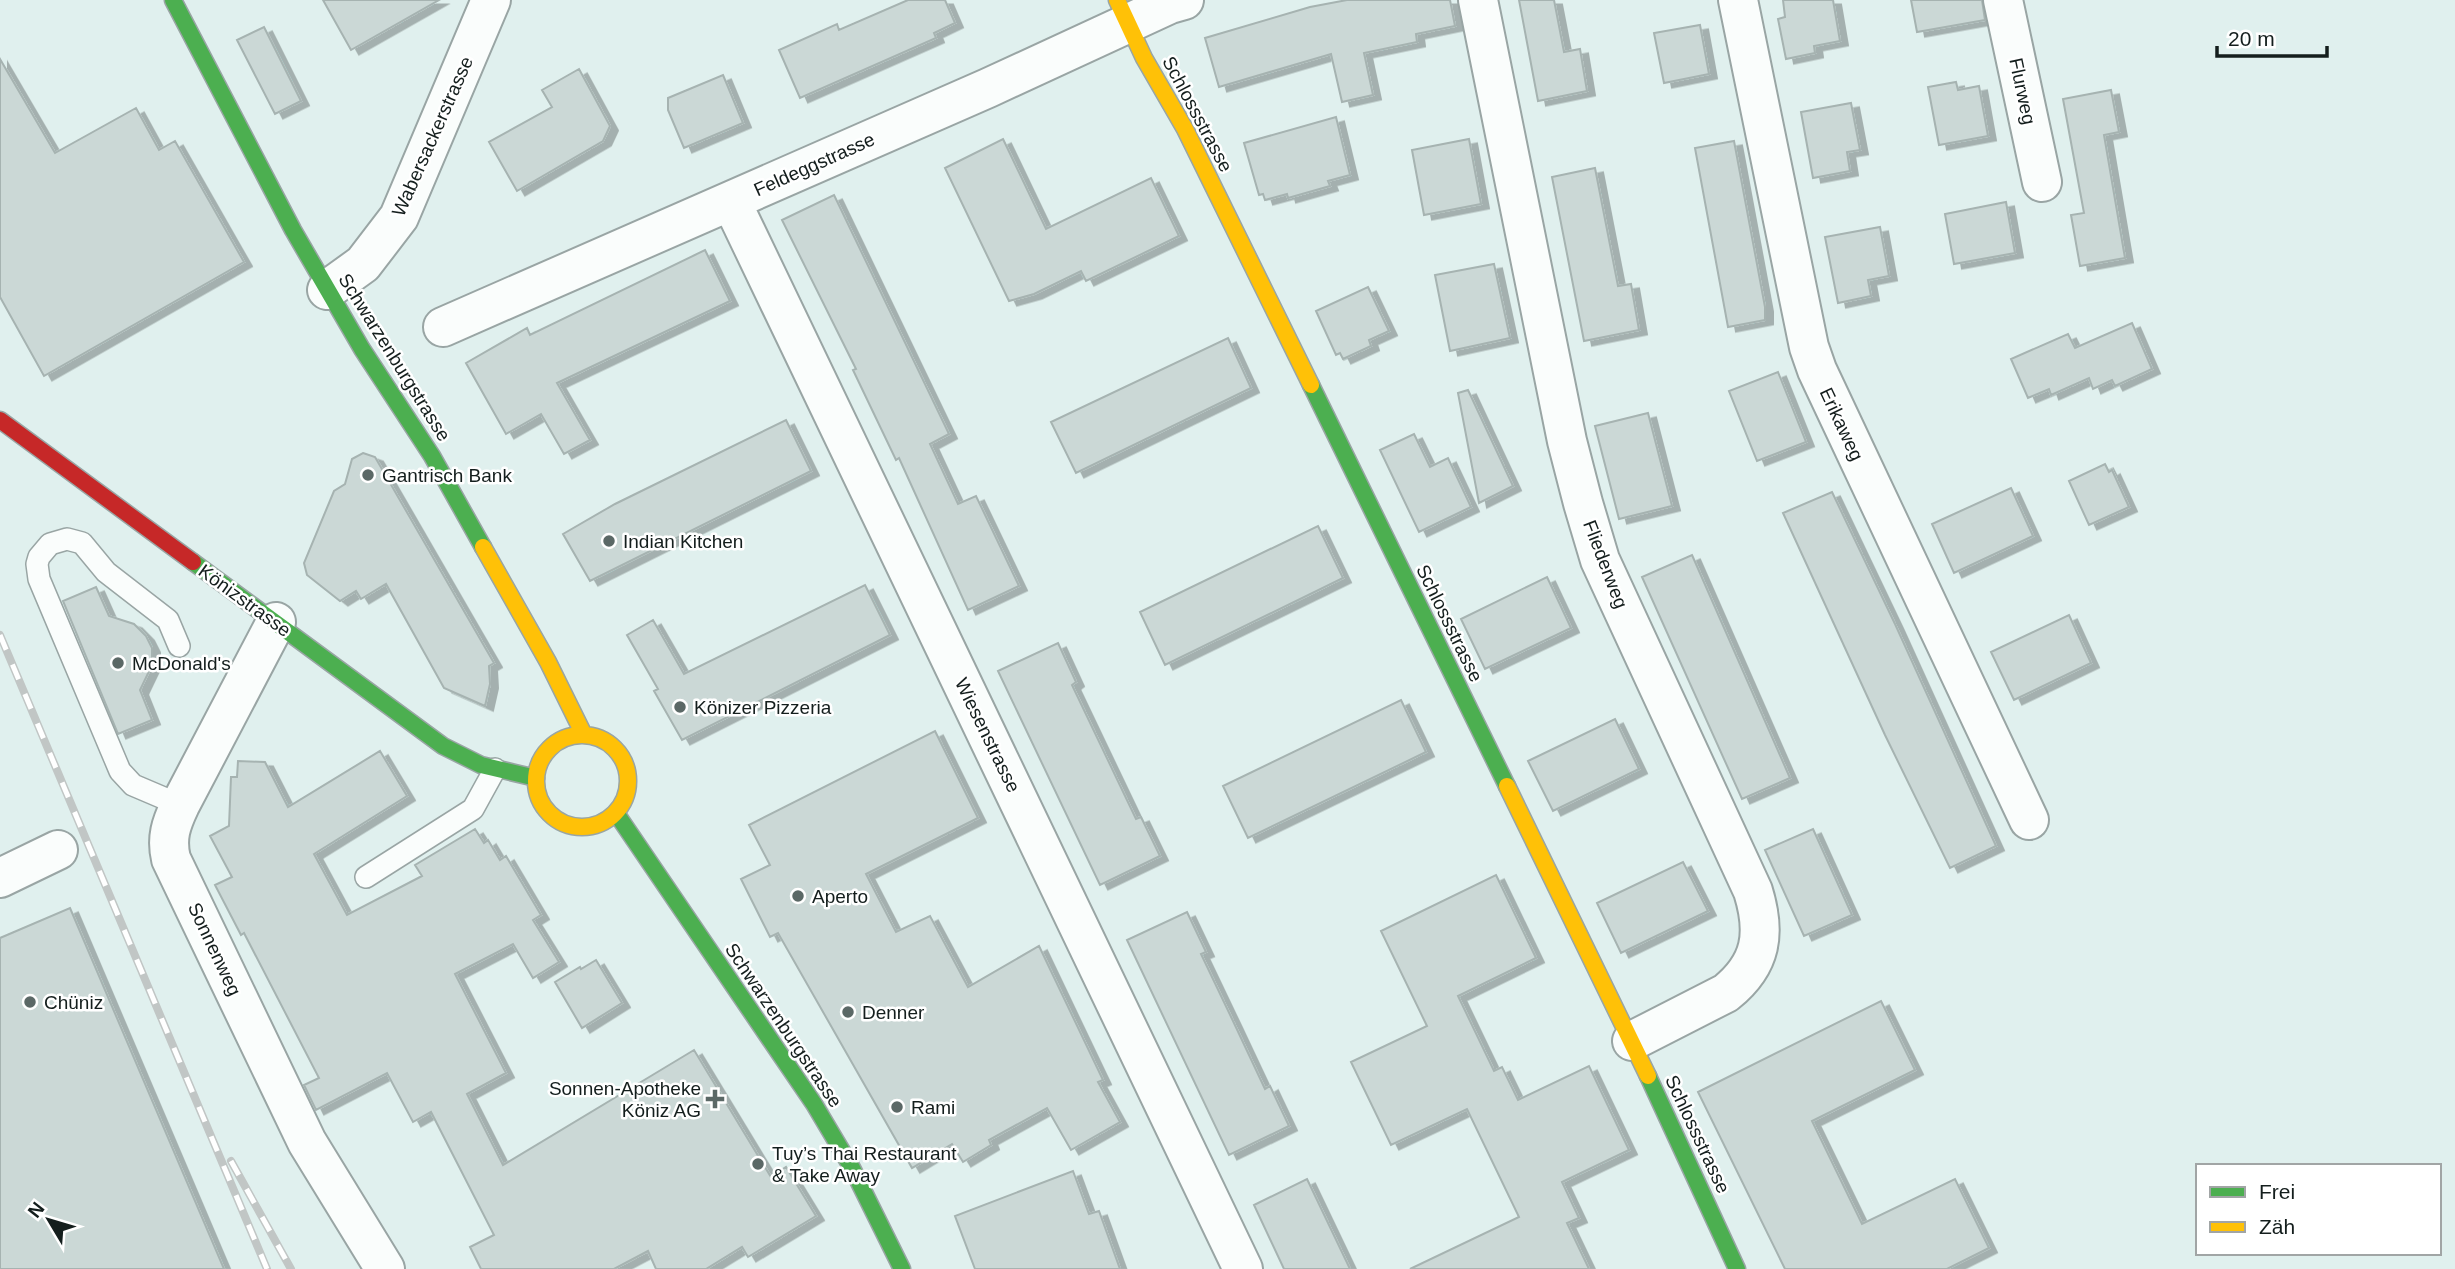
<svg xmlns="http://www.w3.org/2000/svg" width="2455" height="1269" viewBox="0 0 2455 1269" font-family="Arial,sans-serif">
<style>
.building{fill:#cbd8d6;stroke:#a6b3b1;stroke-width:2;filter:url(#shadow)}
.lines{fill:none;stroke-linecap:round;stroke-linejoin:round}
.lane-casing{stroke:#99a5a4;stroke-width:24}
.street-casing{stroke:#99a5a4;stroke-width:42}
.fast-casing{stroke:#99a5a4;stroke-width:19}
.slow-casing{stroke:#99a5a4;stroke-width:19}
.jam-casing{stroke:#99a5a4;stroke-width:19}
.lane{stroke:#fafdfc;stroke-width:21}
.street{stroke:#fafdfc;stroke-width:38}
.fast{stroke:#4caf50;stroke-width:16}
.slow{stroke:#ffc107;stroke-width:16}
.jam{stroke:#c62828;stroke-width:16}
.rail-casing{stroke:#c1c6c5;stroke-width:8}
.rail{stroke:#fff;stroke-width:5;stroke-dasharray:16;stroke-linecap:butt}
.poi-dot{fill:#5b6866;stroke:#fff;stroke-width:2.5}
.labels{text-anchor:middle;stroke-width:5;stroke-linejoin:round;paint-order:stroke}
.street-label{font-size:19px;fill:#141e1d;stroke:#fff}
.poi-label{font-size:19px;fill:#141e1d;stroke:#fff;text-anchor:start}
</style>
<defs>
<filter id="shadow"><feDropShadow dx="8" dy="4.5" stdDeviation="0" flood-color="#0004"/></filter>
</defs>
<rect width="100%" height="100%" fill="#e0f0ee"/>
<path class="building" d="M 323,0 L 439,0 L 351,50 Z
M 908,0 L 945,0 L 955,23 L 934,33 L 936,38 L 800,98 L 779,50 L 837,24 L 839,30 Z
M 1347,0 L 1450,0 L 1455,26 L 1416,34 L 1417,42 L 1364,53 L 1373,95 L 1342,102 L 1331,54 L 1219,87 L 1205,38 L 1310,7 Z
M 1519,0 L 1554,0 L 1564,52 L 1580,49 L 1587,91 L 1538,101 Z
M 1783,0 L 1833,0 L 1840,41 L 1814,46 L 1815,53 L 1786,59 L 1778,19 L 1785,17 Z
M 1911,0 L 1982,0 L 1985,20 L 1917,32 Z
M 1700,25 L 1709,74 L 1664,83 L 1654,33 Z
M 264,27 L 301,101 L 275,114 L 237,40 Z
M 0,59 L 55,153 L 136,108 L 159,150 L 175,141 L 244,262 L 44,376 L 0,297 Z
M 579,69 L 610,126 L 603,141 L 517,191 L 489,142 L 552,107 L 542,90 Z
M 723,75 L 743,123 L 684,148 L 668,110 L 668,98 Z
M 1956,82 L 1958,90 L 1979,86 L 1988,136 L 1939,145 L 1928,87 Z
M 2111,90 L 2119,132 L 2104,135 L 2125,258 L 2080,266 L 2071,215 L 2084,213 L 2063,99 Z
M 1851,103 L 1860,150 L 1847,152 L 1850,171 L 1813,178 L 1801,112 Z
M 1336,117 L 1350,175 L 1328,181 L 1330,186 L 1288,198 L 1287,194 L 1265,200 L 1263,194 L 1259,195 L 1244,143 Z
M 1003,139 L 1046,229 L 1151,178 L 1179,236 L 1086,281 L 1081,271 L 1034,294 L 1009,301 L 945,168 Z
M 1469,139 L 1481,204 L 1424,215 L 1412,150 Z
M 1734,141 L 1765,307 L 1765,320 L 1728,327 L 1695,148 Z
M 1595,168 L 1618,286 L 1631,284 L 1639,330 L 1584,341 L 1552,177 Z
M 834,195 L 949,434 L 930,444 L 958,504 L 976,496 L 1019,586 L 968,610 L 899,458 L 896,460 L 853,370 L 856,369 L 782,220 Z
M 2006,202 L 2015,253 L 1954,264 L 1945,214 Z
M 1880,227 L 1889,276 L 1868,280 L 1871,296 L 1838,303 L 1825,237 Z
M 705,250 L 730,301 L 557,383 L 590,440 L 564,454 L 541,414 L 506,434 L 466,363 L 527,328 L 530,335 Z
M 1494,264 L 1510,338 L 1450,351 L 1435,275 Z
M 1368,287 L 1389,331 L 1369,340 L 1371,346 L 1343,359 L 1340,353 L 1336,355 L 1316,311 Z
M 2132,323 L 2152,369 L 2115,386 L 2112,380 L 2093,389 L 2089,378 L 2051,395 L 2049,389 L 2028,398 L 2011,359 L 2068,334 L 2075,348 Z
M 1228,338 L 1251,388 L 1076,473 L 1051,422 Z
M 1778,372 L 1806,442 L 1757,461 L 1729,391 Z
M 1468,390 L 1513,486 L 1479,503 L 1458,393 Z
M 1648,413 L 1672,506 L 1619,519 L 1595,426 Z
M 786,420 L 811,471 L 590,581 L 563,534 L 615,504 Z
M 1414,434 L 1430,467 L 1448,458 L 1471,507 L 1419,532 L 1380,450 Z
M 363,453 L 375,457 L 494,663 L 489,666 L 490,684 L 485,706 L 444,688 L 386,584 L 361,599 L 356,591 L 340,601 L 307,575 L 304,563 L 334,491 L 345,484 L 352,459 Z
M 2105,464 L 2109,472 L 2112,470 L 2129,507 L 2089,525 L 2069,481 Z
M 2011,488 L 2033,536 L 1954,573 L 1932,524 Z
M 1832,492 L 1895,624 L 1996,846 L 1950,868 L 1885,735 L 1783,513 Z
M 1318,526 L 1343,578 L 1165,665 L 1140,612 Z
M 1692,555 L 1790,778 L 1742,799 L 1642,577 Z
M 1547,577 L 1571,628 L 1485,669 L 1461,619 Z
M 865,585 L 890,635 L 682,740 L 654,691 L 658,689 L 627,635 L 653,620 L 684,674 Z
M 96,587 L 109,616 L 134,624 L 146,636 L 152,648 L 152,665 L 140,690 L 152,720 L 118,734 L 63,601 Z
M 2069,615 L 2091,663 L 2014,700 L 1991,652 Z
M 1058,643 L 1076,682 L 1072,685 L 1136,819 L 1141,817 L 1160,856 L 1100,885 L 998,671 Z
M 1401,700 L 1426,752 L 1248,838 L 1223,786 Z
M 1615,719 L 1639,769 L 1553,811 L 1528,761 Z
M 935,731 L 978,818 L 866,874 L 896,932 L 930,916 L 968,987 L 1039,946 L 1103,1080 L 1098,1082 L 1120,1122 L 1071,1150 L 1047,1108 L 989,1140 L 991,1145 L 963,1162 L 952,1144 L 912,1168 L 778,933 L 770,937 L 741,879 L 770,865 L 749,825 Z
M 380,751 L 407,796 L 314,854 L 347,915 L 422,876 L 415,865 L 475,829 L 484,843 L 488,840 L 500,860 L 506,856 L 541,915 L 533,920 L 559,962 L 533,978 L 513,944 L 455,974 L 506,1073 L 467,1094 L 503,1165 L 694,1050 L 771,1177 L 786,1167 L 816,1216 L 748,1257 L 742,1247 L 706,1269 L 656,1269 L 648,1251 L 614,1269 L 481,1269 L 470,1247 L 494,1235 L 431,1112 L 413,1122 L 387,1073 L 316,1110 L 304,1085 L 319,1078 L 244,933 L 241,935 L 215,885 L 232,877 L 210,836 L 229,826 L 231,777 L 237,777 L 238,761 L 265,762 L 288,807 Z
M 1813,829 L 1852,915 L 1804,936 L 1765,850 Z
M 1683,862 L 1708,911 L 1621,953 L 1597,903 Z
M 1496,875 L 1536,958 L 1458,996 L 1494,1071 L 1502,1067 L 1518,1100 L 1589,1066 L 1629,1150 L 1562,1182 L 1579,1218 L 1567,1223 L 1589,1269 L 1410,1269 L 1519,1217 L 1467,1109 L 1391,1145 L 1351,1062 L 1427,1026 L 1381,931 Z
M 70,908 L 224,1269 L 0,1269 L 0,938 Z
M 1187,912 L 1206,952 L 1201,954 L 1233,1021 L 1265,1089 L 1270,1086 L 1289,1126 L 1229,1155 L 1127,940 Z
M 596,960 L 622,1003 L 582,1028 L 555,982 L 580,967 L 581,969 Z
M 1881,1001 L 1915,1070 L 1812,1121 L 1862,1224 L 1955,1179 L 1989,1248 L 1947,1269 L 1785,1269 L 1698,1092 Z
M 1073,1171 L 1089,1214 L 1099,1211 L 1120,1269 L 975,1269 L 955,1216 Z
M 1307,1179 L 1350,1269 L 1284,1269 L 1254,1205 Z"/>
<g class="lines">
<g class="lane-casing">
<path id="lane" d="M 179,646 L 168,620 L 106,572 L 82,543 L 67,539 L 50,544 L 39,557 L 37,564 L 39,579 L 120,771 L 133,785 L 180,805
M 366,877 L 473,809 L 495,769"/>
</g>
<g class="street-casing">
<path id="street" d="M 1478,0 L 1567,441 L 1583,503 L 1600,560 L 1753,891 C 1766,933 1762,964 1726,993 L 1632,1041
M 1738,0 L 1809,347 L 1817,370 L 2029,820
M 2003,0 L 2042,182
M 731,201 L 1243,1269
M 327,290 L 363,264 L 399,217 L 491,0
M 443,327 L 988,88 L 1170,4 L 1184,0
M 276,622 L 180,805 C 171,824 166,838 171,859 L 307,1142 L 385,1269
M 0,878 L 58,850"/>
</g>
<g class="fast-casing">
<path id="fast" d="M 173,0 L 293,230 L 362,349 L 432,456 L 483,547
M 1311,385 L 1507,786
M 193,562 L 443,746 L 481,765 L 536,778
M 616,813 L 814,1104 L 852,1168 L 902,1269
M 1648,1076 L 1737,1269"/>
</g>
<g class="slow-casing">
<path id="slow" d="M 1117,0 L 1144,58 L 1185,129 L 1311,385
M 483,547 L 548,662 L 584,735
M536 781a46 46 0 1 1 92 0a46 46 0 1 1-92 0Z
M 1507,786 L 1648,1076"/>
</g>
<g class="jam-casing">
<path id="jam" d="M 0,420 L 193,562"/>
</g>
<use href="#lane" class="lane"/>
<use href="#street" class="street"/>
<use href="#fast" class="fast"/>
<use href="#slow" class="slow"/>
<use href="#jam" class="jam"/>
<g class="rail-casing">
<path id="rail" d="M 0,635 L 267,1269
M 231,1161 L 291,1269"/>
</g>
<use href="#rail" class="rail"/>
</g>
<g class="poi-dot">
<circle cx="368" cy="475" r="7"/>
<circle cx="609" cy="541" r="7"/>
<circle cx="118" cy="663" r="7"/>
<circle cx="680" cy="707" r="7"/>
<circle cx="798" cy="896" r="7"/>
<circle cx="30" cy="1002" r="7"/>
<circle cx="848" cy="1012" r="7"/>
<path d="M711.5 1088.5h7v7h7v7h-7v7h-7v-7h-7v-7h7z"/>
<circle cx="897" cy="1107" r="7"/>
<circle cx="758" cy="1164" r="7"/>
</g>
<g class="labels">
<g class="street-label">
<text transform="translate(2023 91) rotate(78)" y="7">Flurweg</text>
<text transform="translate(1198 114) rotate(62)" y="7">Schlossstrasse</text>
<text transform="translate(432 136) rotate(-66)" y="7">Wabersackerstrasse</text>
<text transform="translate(814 164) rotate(-24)" y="7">Feldeggstrasse</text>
<text transform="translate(395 357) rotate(58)" y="7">Schwarzenburgstrasse</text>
<text transform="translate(1842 424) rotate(65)" y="7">Erikaweg</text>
<text transform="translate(1606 564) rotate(69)" y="7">Fliederweg</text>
<text transform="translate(245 600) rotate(36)" y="7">Könizstrasse</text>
<text transform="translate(1450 623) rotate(64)" y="7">Schlossstrasse</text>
<text transform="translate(988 735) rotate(64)" y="7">Wiesenstrasse</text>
<text transform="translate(215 949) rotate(65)" y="7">Sonnenweg</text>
<text transform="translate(784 1025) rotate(56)" y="7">Schwarzenburgstrasse</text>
<text transform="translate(1698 1134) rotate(65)" y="7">Schlossstrasse</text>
</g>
<g class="poi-label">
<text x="382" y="482">Gantrisch Bank</text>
<text x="623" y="548">Indian Kitchen</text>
<text x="132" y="670">McDonald's</text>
<text x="694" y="714">Könizer Pizzeria</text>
<text x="812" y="903">Aperto</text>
<text x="44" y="1009">Chüniz</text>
<text x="862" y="1019">Denner</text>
<text x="701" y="1095" text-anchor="end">Sonnen-Apotheke<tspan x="701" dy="22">Köniz AG</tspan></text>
<text x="911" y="1114">Rami</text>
<text x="772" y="1160">Tuy’s Thai Restaurant<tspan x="772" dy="22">&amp; Take Away</tspan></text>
</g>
</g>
<rect x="2196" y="1164" width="245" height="91" fill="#ffffff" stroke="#a1a5a5" stroke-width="2"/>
<rect x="2210" y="1187" width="35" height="10" fill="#4caf50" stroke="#a1a5a5" stroke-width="2"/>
<text x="2259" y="1199" font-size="21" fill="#141e1d">Frei</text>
<rect x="2210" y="1222" width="35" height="10" fill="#ffc107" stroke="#a1a5a5" stroke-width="2"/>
<text x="2259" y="1234" font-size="21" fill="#141e1d">Zäh</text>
<g transform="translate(49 1220) rotate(308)" stroke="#ffffff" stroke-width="5" paint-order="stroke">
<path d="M0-5L12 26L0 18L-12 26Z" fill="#141e1d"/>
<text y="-10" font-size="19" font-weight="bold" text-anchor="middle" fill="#141e1d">N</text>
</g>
<path d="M2217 46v10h110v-10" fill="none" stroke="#141e1d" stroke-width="3.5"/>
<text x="2228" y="46" font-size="21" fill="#141e1d" stroke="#ffffff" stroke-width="5" paint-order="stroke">20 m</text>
</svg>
